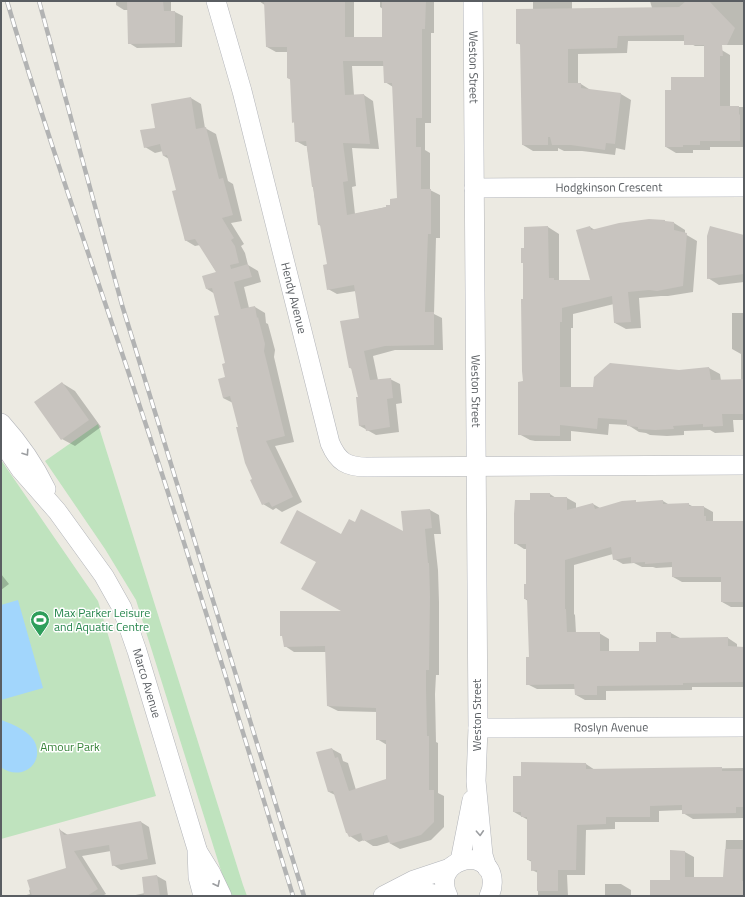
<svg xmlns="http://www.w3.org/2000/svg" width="745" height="897" viewBox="0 0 745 897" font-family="'Titillium Web',sans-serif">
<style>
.green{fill:#bfe3be}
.water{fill:#a2d6fc}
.shadow{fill:#0003;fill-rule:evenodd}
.building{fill:#c8c4bf;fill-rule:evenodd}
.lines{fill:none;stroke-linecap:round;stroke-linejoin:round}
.minor-casing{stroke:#b2b4b9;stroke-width:20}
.minor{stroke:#fff;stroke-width:19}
.rail-casing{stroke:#b2b3b3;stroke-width:4.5}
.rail{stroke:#fff;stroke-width:3;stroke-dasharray:9;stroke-linecap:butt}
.oneway{stroke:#9c9ea1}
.labels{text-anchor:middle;stroke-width:3;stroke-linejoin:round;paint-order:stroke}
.street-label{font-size:12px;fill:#5a5e62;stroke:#fff}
.leisure-label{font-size:12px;fill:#27864d;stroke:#fff;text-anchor:start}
.park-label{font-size:12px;fill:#38833a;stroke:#fff}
</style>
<rect width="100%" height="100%" fill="#eceae2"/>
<path class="green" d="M 98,424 L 243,885 L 247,896 L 229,896 L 136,600 L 105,549 L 45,461 Z
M 1,460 L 98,601 L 156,796 L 1,839 Z"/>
<path class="water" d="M 18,600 L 43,688 L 1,700 L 1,605 Z
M 1,720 C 13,724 32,732 36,745 C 43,767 18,781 1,767 Z"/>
<path class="shadow" d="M 116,1 L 171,1 L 171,12 L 175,12 L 183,16 L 182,47 L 137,48 L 129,43 L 128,10 L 124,10 L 116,5 Z
M 259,1 L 354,1 L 354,38 L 383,38 L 383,9 L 380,7 L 380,1 L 434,1 L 434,33 L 431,33 L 431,123 L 425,123 L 425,150 L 430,153 L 430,190 L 440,195 L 440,238 L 436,238 L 434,314 L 442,318 L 443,350 L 395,350 L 373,356 L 378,380 L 390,379 L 400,384 L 402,403 L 396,404 L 399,432 L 376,435 L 360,426 L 359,397 L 352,369 L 350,368 L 360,319 L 356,291 L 337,294 L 328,289 L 328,265 L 321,226 L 319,225 L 307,146 L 305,146 L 296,141 L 295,123 L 293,122 L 291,80 L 288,78 L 288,52 L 276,52 L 267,47 L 266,6 ZM 352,66 L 384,66 L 385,82 L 393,87 L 398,199 L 391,206 L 355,214 L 352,187 L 356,186 L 352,148 L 379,149 L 373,101 L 364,95 L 354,95 Z
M 533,1 L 572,1 L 572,9 L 652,8 L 650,1 L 744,1 L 744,45 L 713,45 L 730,55 L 730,107 L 744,107 L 744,147 L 710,147 L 710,150 L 693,150 L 693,153 L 676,153 L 666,147 L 672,91 L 705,78 L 705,46 L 695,46 L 686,41 L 628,41 L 627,53 L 578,54 L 578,84 L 581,84 L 592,91 L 621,94 L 631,100 L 625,150 L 616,148 L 615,155 L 582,151 L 564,151 L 558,148 L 558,151 L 533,151 L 523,145 L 521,45 L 517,43 L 533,10 Z
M 191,98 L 201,104 L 205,128 L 216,134 L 228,181 L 233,184 L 242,221 L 231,223 L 244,244 L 241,246 L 245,253 L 248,265 L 258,271 L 261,282 L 244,287 L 249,308 L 255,307 L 265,313 L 266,323 L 268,324 L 275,350 L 274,357 L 294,442 L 275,446 L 302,502 L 282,512 L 276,508 L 273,510 L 263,504 L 254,479 L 233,403 L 223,398 L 227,378 L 227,364 L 220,316 L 215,294 L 207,289 L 217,273 L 200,245 L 195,246 L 185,240 L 177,191 L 169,159 L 164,156 L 163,151 L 155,153 L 145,147 L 156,128 Z
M 668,223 L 674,223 L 685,230 L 685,234 L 697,241 L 693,292 L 668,296 L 661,296 L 639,298 L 641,328 L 626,329 L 615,323 L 614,304 L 573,314 L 573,328 L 571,328 L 571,388 L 594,388 L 679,371 L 709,368 L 720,374 L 721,381 L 741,380 L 741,354 L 732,349 L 732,313 L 744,313 L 744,420 L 733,420 L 734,432 L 715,433 L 710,430 L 684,431 L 684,435 L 667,436 L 650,435 L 646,433 L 639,432 L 628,425 L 609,424 L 608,435 L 571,431 L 571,441 L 535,441 L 530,440 L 519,434 L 524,382 L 525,228 L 548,227 L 559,234 L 559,281 L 591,281 L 590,227 L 595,230 Z
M 744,236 L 744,282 L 719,285 L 708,278 Z
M 62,383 L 75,391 L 101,427 L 75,446 L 62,439 Z
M 550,494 L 556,498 L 567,498 L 576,503 L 576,509 L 593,504 L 600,508 L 636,502 L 638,503 L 663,501 L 668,504 L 688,504 L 694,507 L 704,507 L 713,512 L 713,522 L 744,522 L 744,607 L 731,607 L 722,602 L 722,582 L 682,582 L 673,577 L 673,567 L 656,568 L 653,567 L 642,567 L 634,563 L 623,564 L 614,559 L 613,554 L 574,565 L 574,614 L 575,615 L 576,633 L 599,633 L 609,639 L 609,652 L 640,652 L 657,643 L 671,633 L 680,638 L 728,638 L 737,644 L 737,648 L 744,648 L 744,687 L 692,687 L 692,690 L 606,691 L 606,700 L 585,700 L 576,695 L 576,689 L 537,689 L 527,684 L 530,658 L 528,601 L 525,599 L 527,585 L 527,549 L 524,549 L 515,543 L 531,501 Z
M 430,510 L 439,515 L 441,534 L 434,534 L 438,570 L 439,602 L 439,675 L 436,675 L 435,694 L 436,742 L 438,743 L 438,793 L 444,796 L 444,827 L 431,840 L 400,849 L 391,844 L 390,842 L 377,846 L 373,846 L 364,840 L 359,842 L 350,836 L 335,795 L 329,792 L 332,749 L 341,754 L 343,761 L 348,763 L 356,790 L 387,780 L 387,745 L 377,739 L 377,712 L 338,711 L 328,706 L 326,652 L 294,652 L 285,646 L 284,637 L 344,612 L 341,535 L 355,523 L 404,533 Z
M 1,574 L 9,584 L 1,590 Z
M 586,764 L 595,770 L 744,768 L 744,818 L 693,819 L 683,813 L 683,810 L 659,811 L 659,822 L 615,822 L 615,829 L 586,830 L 585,875 L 567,875 L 568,896 L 538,896 L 538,873 L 532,870 L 532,862 L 528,860 L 528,820 L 514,812 L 522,777 Z
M 141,822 L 149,827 L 156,864 L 121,870 L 113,865 L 111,851 L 82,856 L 106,894 L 102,896 L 23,896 L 30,894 L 29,890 L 67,868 L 60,830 L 68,835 Z
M 726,840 L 744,840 L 744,896 L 651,896 L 671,881 L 685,852 L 694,857 L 694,878 L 724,878 Z
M 157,876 L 166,881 L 168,896 L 131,896 L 145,893 Z
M 605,884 L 621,884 L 631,890 L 631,896 L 605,896 Z"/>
<path class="building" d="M 127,1 L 163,1 L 164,11 L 175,11 L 175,43 L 128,44 Z
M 264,1 L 345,1 L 345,37 L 382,37 L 382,1 L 426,1 L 425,29 L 422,29 L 422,118 L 416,118 L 416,147 L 421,147 L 421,189 L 431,189 L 431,234 L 428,234 L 425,312 L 434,312 L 434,345 L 385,346 L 364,351 L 370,380 L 391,378 L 393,398 L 387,399 L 390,427 L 366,431 L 365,425 L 359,426 L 356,397 L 358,397 L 351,368 L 349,368 L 340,321 L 359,318 L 354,285 L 327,290 L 323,265 L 327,264 L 320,225 L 318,225 L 313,187 L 312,187 L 306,141 L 295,142 L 294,122 L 292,123 L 290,79 L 287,78 L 287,47 L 266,47 ZM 343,61 L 383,61 L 384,83 L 392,83 L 397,198 L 390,199 L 390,205 L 386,205 L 386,207 L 347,215 L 343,182 L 348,181 L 343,143 L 370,144 L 364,94 L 345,95 Z
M 686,1 L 709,1 L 735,28 L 727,45 L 722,45 L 723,56 L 720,56 L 720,106 L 739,106 L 739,114 L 740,115 L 740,141 L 700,141 L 700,145 L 683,145 L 683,147 L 665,147 L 665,90 L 671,90 L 671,77 L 704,77 L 704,45 L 684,45 L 684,35 L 618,36 L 617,48 L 568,49 L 568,83 L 581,83 L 581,88 L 621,93 L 615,144 L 606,143 L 605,150 L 571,145 L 552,145 L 550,137 L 548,137 L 548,145 L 522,145 L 520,43 L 516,44 L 516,9 L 679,7 Z
M 191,97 L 196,129 L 206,127 L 219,179 L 223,178 L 233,215 L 222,218 L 234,238 L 231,240 L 235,246 L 239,263 L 230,265 L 231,269 L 248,264 L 252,277 L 234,282 L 241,309 L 255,306 L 257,318 L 258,317 L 265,344 L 264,351 L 285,436 L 266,441 L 293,497 L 272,507 L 269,502 L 262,505 L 250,480 L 252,479 L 245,463 L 236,427 L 238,427 L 230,396 L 223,398 L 218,379 L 225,377 L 222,364 L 225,363 L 214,316 L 219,315 L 212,288 L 206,289 L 202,276 L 216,272 L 195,239 L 185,241 L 172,191 L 176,190 L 167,155 L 163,156 L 160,144 L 144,148 L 140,130 L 155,128 L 151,104 Z
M 649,219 L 665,220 L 665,221 L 674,222 L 674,230 L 687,233 L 683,286 L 657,291 L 649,290 L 628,292 L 631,322 L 614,323 L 612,296 L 562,308 L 562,322 L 560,322 L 560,387 L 593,387 L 594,377 L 610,363 L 679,370 L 709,367 L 711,380 L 744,379 L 744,414 L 722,414 L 723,426 L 703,427 L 703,424 L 673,426 L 674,429 L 655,430 L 638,429 L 638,427 L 627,426 L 627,420 L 598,418 L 597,429 L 560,425 L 560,436 L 518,435 L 518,382 L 523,381 L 522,371 L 521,299 L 523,299 L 523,263 L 521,263 L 521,248 L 524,248 L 524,227 L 548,226 L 549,278 L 554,278 L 554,280 L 590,280 L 576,230 L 590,226 L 591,230 L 619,223 Z
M 710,226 L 744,235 L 744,274 L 707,279 L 707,236 Z
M 62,382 L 89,420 L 61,440 L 34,402 Z
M 530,493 L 550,493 L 550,497 L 567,497 L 567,510 L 593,503 L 595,509 L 622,501 L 636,500 L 636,502 L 663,500 L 663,504 L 689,503 L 689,506 L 704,506 L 704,516 L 706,516 L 706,521 L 744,521 L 744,602 L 721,602 L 721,577 L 672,577 L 672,562 L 645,564 L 645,562 L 631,563 L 631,557 L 613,560 L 611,547 L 565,560 L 565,609 L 566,609 L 567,632 L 600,632 L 600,651 L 639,651 L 639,642 L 656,642 L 656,632 L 671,632 L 671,638 L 728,637 L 728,646 L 744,647 L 744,682 L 683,683 L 683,685 L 597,686 L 597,695 L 575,695 L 574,684 L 526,685 L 526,657 L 529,657 L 527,599 L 524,599 L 524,584 L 526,584 L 526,544 L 514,544 L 514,514 L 515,500 L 530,500 Z
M 361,509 L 403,531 L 401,511 L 430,509 L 432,528 L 425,529 L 428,563 L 429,563 L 430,596 L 429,670 L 426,670 L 426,688 L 427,736 L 429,736 L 429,790 L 434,790 L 434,822 L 421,835 L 390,844 L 387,835 L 366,841 L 366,840 L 363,841 L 361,833 L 349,837 L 347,833 L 346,833 L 333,791 L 328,792 L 316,752 L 332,748 L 335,758 L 338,757 L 349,791 L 386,779 L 386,740 L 376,740 L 376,708 L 327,706 L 325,646 L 284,647 L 282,636 L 280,636 L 280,611 L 341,611 L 301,589 L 316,562 L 280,543 L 297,510 L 341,534 L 349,519 L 355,522 Z
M 521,762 L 586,763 L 586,769 L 722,767 L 722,771 L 744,771 L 744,807 L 736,807 L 736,813 L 682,814 L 682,805 L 650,806 L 650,817 L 606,817 L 606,824 L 577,825 L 576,870 L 558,870 L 558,891 L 537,891 L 537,870 L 531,871 L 531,860 L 527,860 L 527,817 L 521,817 L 521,812 L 513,812 L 513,776 L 521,776 Z
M 141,821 L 148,859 L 112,866 L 109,845 L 74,851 L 98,889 L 87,896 L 32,896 L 27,880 L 66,868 L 59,828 L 64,835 Z
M 725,849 L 742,849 L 742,881 L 744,881 L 744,896 L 650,896 L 650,880 L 670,880 L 670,850 L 685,851 L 685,877 L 723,877 Z
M 157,875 L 160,896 L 144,896 L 142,877 Z"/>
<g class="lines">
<g class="minor-casing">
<g id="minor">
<path id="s1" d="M 216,1 L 242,91 L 330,443 C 338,462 347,467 367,467 L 744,465"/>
<path id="s2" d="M 473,1 L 478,728 L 476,781 L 483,855 L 487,868"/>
<path id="s3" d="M 474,188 L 744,187"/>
<path d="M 1,423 C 19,443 34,464 46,489"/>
<path id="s4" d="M 1,441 L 21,470 L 57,511 L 104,576 L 122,608 L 137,651 L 197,849 L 198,877 L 203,896"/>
<path id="s5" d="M 478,728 L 744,727"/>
<path d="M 198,852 L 211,873 L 222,896"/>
<path d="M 460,861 L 472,800"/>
<path d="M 391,895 L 429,893 L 443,896"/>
<path d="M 383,896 L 414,880 L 450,868"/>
<path d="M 448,896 C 430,860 487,845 492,878 C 493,885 492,890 489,896"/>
</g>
</g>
<use href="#minor" class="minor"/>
<g class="rail-casing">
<path id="rail" d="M 7,1 C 54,161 112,318 163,477 C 208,616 250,756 293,896
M 39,1 L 122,305 L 304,896"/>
</g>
<use href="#rail" class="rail"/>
</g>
<defs><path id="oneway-chevron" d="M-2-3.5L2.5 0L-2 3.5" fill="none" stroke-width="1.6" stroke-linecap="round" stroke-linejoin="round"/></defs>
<g class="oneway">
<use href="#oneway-chevron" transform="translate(26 453) rotate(56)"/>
<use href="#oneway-chevron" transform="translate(480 833) rotate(87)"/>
<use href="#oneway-chevron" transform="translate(217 884) rotate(64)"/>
</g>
<defs>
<g id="stadium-pin" transform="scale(1)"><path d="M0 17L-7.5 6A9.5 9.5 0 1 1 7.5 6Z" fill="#2e9e5b" stroke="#fff"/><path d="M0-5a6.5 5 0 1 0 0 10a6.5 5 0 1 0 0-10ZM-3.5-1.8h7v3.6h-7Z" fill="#fff"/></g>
</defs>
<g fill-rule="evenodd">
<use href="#stadium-pin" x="40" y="620"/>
</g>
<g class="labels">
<g class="street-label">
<text dy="4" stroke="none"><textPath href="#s2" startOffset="66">Weston Street</textPath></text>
<text dy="4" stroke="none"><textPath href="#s3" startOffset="135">Hodgkinson Crescent</textPath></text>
<text dy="4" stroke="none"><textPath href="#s1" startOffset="307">Hendy Avenue</textPath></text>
<text dy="4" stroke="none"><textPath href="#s2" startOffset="390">Weston Street</textPath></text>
<text dy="4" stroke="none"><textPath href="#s4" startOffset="286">Marco Avenue</textPath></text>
<text transform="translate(477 715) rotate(-90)" y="4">Weston Street</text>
<text dy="4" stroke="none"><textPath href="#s5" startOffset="133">Roslyn Avenue</textPath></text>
</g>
<g class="leisure-label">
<text x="54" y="617">Max Parker Leisure<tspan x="54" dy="14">and Aquatic Centre</tspan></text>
</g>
<g class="park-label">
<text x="70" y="751">Amour Park</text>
</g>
</g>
<rect width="745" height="897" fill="none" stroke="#5a5e62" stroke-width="4"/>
</svg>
